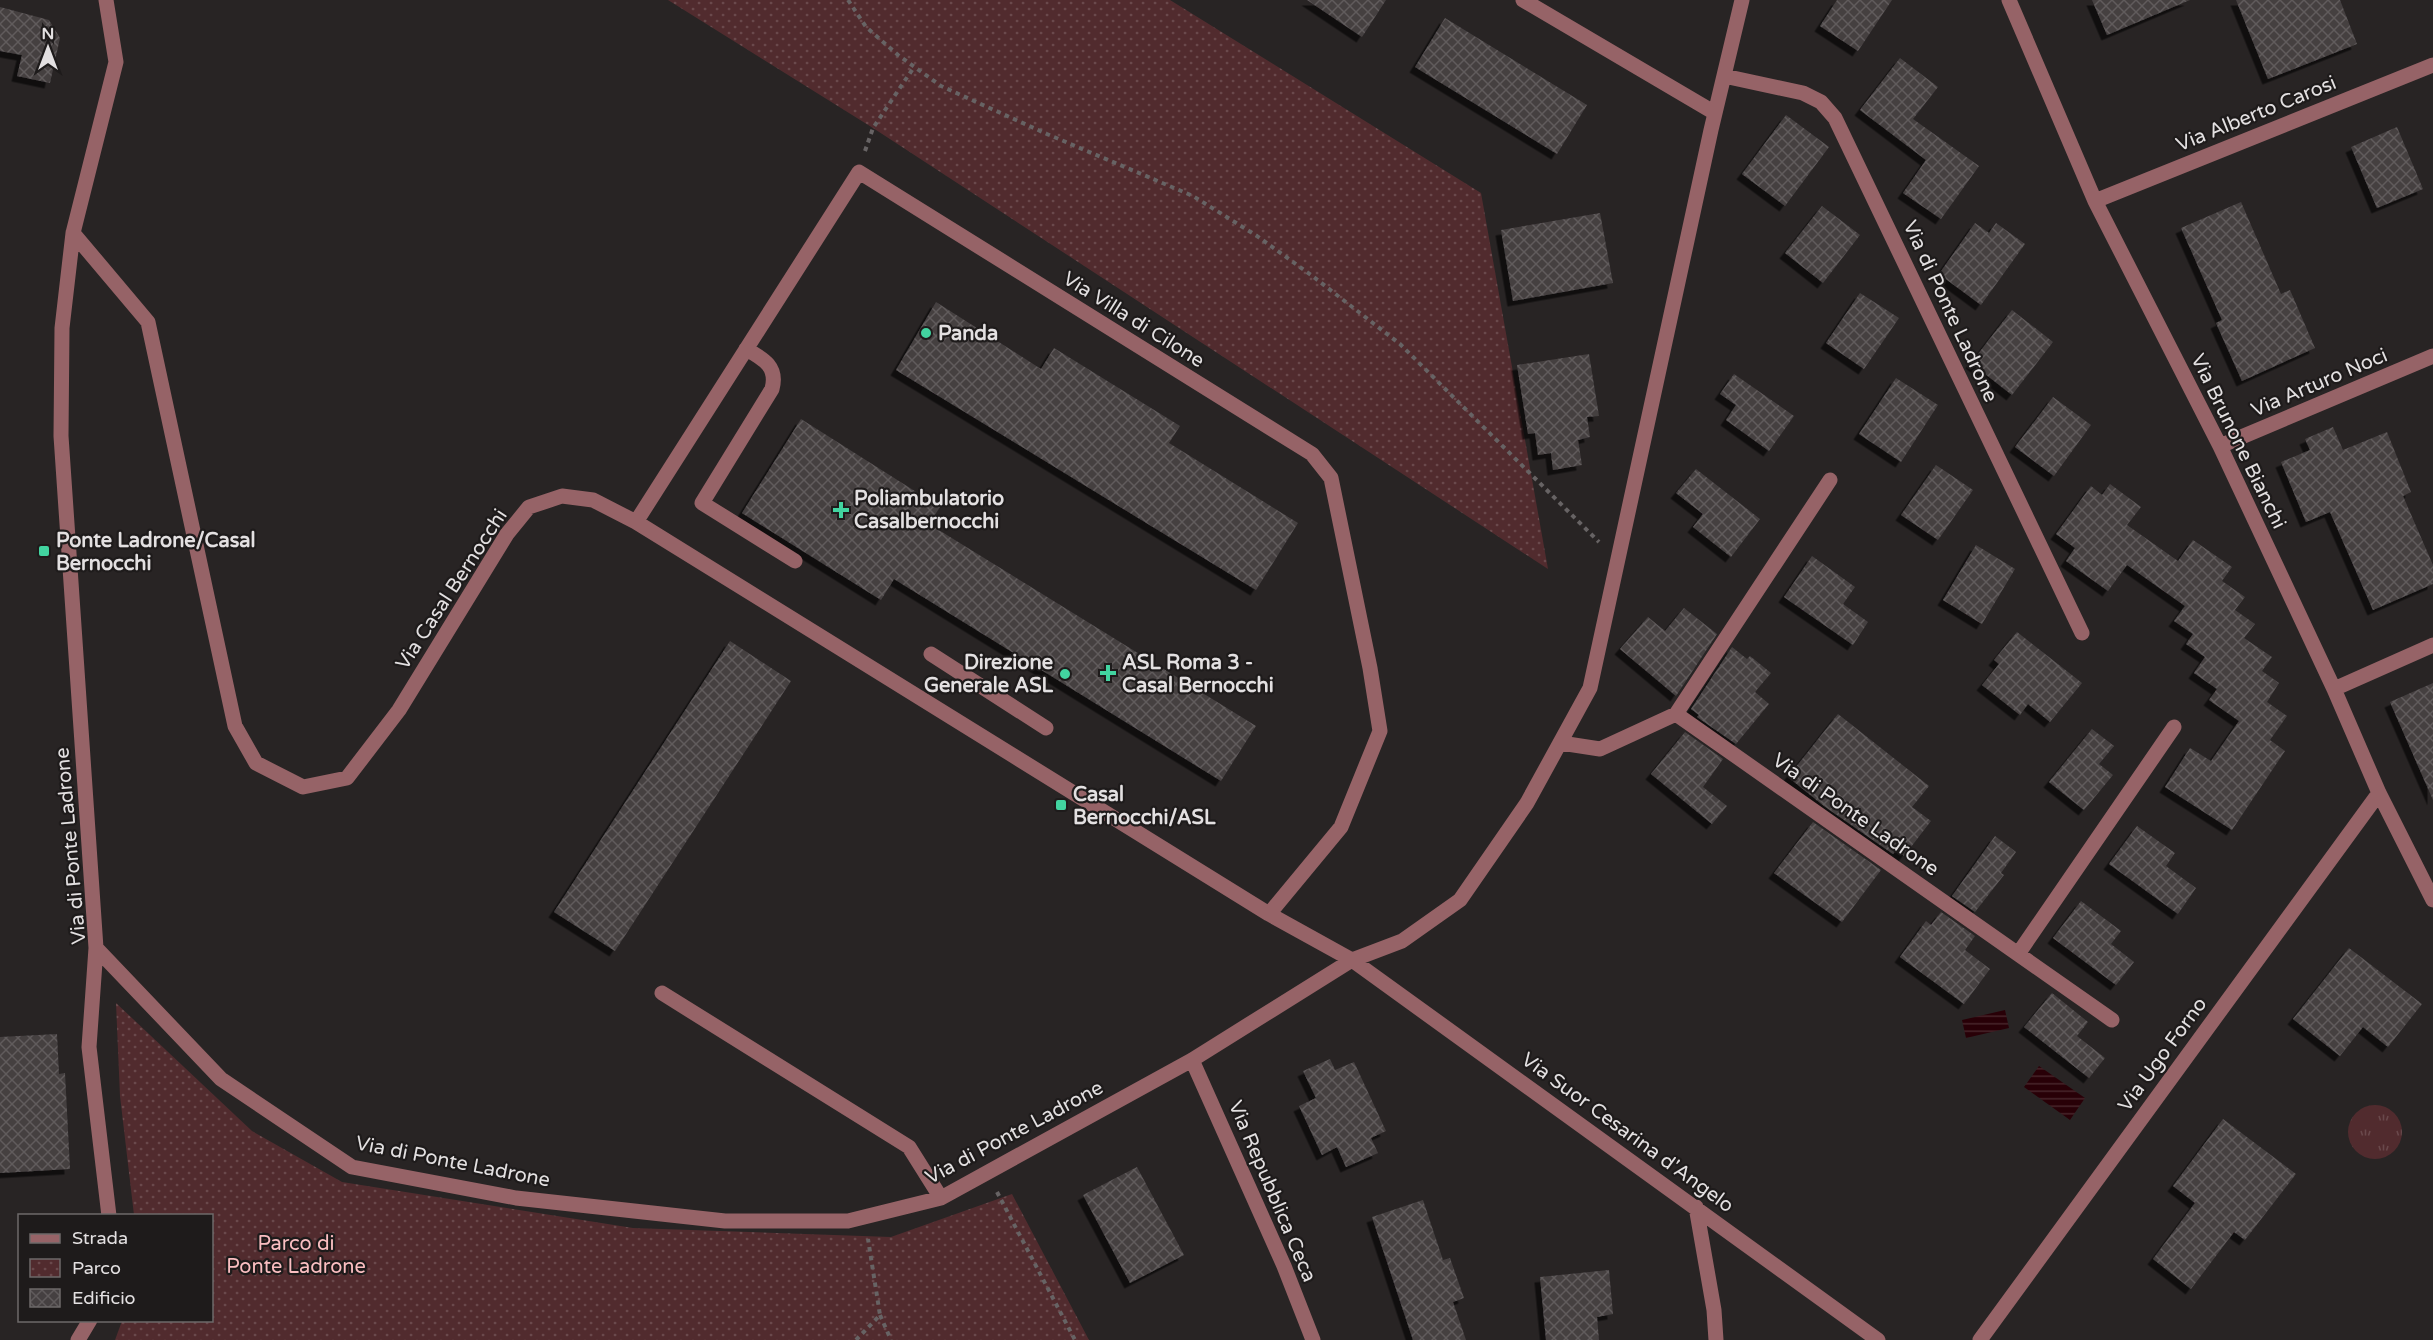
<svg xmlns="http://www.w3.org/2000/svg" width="2433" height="1340" viewBox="0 0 2433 1340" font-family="'Varela Round',sans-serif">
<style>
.grass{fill:url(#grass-tufts)}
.park{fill:url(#park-dots)}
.water{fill:url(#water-rules)}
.building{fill:url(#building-cross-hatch);filter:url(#shadow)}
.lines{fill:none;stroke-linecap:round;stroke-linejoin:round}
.path{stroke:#676364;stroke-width:4;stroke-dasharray:4.5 4.5;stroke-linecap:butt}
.minor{stroke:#966367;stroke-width:15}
.poi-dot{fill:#42d4a0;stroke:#1e1b1b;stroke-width:2}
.labels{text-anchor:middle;stroke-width:4.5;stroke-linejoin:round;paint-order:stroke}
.street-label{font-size:20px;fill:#e3e0e1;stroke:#1e1b1b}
.poi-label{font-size:20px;font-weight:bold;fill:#e3e0e1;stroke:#1e1b1b;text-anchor:start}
.park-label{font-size:20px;fill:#fabec1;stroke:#1e1b1b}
</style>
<defs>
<pattern id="grass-tufts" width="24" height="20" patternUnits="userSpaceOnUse" patternTransform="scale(1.5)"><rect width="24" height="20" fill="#512b2e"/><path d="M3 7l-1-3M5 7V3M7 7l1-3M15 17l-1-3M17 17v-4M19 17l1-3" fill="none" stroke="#6a494c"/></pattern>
<pattern id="park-dots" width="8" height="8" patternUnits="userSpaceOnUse" patternTransform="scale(1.5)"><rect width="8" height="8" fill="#512b2e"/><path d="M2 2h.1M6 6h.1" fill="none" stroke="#6a494c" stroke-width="1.8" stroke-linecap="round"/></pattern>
<pattern id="water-rules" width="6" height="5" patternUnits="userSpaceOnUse" patternTransform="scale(1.5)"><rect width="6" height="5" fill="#280007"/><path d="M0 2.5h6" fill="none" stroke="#47252b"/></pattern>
<pattern id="building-cross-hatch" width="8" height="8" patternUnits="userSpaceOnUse" patternTransform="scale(1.5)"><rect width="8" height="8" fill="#454041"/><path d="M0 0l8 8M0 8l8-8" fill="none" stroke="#605b5c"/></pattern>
<filter id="shadow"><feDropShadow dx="-5.5" dy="5.5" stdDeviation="0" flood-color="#0009"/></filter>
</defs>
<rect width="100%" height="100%" fill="#282424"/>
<path class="grass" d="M2348 1132a27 27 0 1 1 54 0a27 27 0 1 1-54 0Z"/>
<path class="park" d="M 668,0 L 1170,0 L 1481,193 L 1548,569 L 873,128 Z
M 116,1003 L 252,1131 L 342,1182 L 633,1228 L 891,1237 L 1012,1194 L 1089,1340 L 115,1340 L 122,1321 L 212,1320 L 212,1216 L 134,1215 L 120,1096 Z"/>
<path class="water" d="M 2005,1010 L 2009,1028 L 1966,1038 L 1962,1020 Z
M 2039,1066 L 2085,1098 L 2070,1120 L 2024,1087 Z"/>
<path class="building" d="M 1307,0 L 1386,0 L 1362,37 Z
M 1837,0 L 1892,0 L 1858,51 L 1820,26 Z
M 2092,0 L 2190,0 L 2107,35 Z
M 2236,0 L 2340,0 L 2357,44 L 2268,79 Z
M 0,7 L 49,20 L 60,38 L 50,83 L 17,76 L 22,55 L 0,51 Z
M 1445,18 L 1587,105 L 1557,154 L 1415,67 Z
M 1900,58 L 1938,87 L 1913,119 L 1979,166 L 1941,219 L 1903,193 L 1926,160 L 1860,110 Z
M 1786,115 L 1829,147 L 1785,206 L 1742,174 Z
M 2397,127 L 2423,189 L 2377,208 L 2351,147 Z
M 2241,202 L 2281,294 L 2290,290 L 2315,348 L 2242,381 L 2216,323 L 2222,320 L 2181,228 Z
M 1822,206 L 1860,235 L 1823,283 L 1785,253 Z
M 1600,213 L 1613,283 L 1513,301 L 1501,230 Z
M 1975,223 L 1989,233 L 1996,223 L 2025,244 L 1981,305 L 1939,274 Z
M 1860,293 L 1899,318 L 1864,369 L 1826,343 Z
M 936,302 L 1041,369 L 1054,348 L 1180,426 L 1169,443 L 1298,523 L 1256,590 L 896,370 Z
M 2012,310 L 2053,342 L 2012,395 L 1971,363 Z
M 1589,354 L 1599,416 L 1587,417 L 1590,437 L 1578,440 L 1582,465 L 1553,470 L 1551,453 L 1538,455 L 1535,433 L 1528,434 L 1517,365 Z
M 1734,374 L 1794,416 L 1769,451 L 1726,420 L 1736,405 L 1720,394 Z
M 1896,378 L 1938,405 L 1901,462 L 1859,434 Z
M 2053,397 L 2091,425 L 2054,476 L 2015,447 Z
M 801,419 L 940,507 L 929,524 L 1256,726 L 1221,781 L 894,579 L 881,600 L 742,513 Z
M 2333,427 L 2343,450 L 2387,432 L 2411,492 L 2403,496 L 2433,565 L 2433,584 L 2373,610 L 2330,512 L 2306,522 L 2281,462 L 2310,450 L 2305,439 Z
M 1936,465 L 1973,490 L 1938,540 L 1901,515 Z
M 1696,469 L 1760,519 L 1731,557 L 1693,527 L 1703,514 L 1676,493 Z
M 2110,484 L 2141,507 L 2127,525 L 2178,561 L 2193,540 L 2232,567 L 2222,581 L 2245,597 L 2235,610 L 2255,624 L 2244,638 L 2272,657 L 2262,671 L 2279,683 L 2267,702 L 2287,716 L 2270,740 L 2285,751 L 2232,830 L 2165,787 L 2190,748 L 2211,761 L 2239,721 L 2209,700 L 2217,689 L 2194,673 L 2205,657 L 2186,644 L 2193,634 L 2174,621 L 2185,606 L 2127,565 L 2108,591 L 2066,561 L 2075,548 L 2056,534 L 2091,486 L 2102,495 Z
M 1976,545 L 2015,569 L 1982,624 L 1943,600 Z
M 1812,556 L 1855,587 L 1843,604 L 1868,622 L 1853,645 L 1784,597 Z
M 1684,608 L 1717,634 L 1676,696 L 1620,649 L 1648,617 L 1665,631 Z
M 2017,632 L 2082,683 L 2050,722 L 2028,704 L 2020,715 L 1982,685 L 1999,664 L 1994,660 Z
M 730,641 L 791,681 L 615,951 L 554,912 Z
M 1732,647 L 1747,659 L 1750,656 L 1771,673 L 1755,692 L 1769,704 L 1736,744 L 1697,717 L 1699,715 L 1691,709 Z
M 2433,683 L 2433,800 L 2390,702 Z
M 1838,714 L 1929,786 L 1912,807 L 1931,821 L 1904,856 L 1896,850 L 1893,854 L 1824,806 L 1788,777 Z
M 2092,729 L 2114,746 L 2099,764 L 2113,775 L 2084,810 L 2049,782 Z
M 1685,732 L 1723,759 L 1703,787 L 1727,806 L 1712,824 L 1651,774 Z
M 1813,822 L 1881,870 L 1842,922 L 1774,873 Z
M 2137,826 L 2175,853 L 2166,866 L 2196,888 L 2178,914 L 2109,864 Z
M 1995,836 L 2016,852 L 2001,873 L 2004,875 L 1975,912 L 1952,896 Z
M 2081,901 L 2121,931 L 2111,944 L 2134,962 L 2116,985 L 2053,938 Z
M 1941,912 L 1975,936 L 1965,950 L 1990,969 L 1964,1004 L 1900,957 L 1926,921 L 1931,925 Z
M 2349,948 L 2422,1004 L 2388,1047 L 2363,1027 L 2340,1056 L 2293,1019 Z
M 2052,993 L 2088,1022 L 2077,1036 L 2105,1058 L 2089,1078 L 2024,1027 Z
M 57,1034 L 59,1074 L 65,1073 L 70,1169 L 0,1173 L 0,1037 Z
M 1330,1059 L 1335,1070 L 1354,1062 L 1386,1131 L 1371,1138 L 1378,1153 L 1346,1167 L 1337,1147 L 1322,1155 L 1299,1106 L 1316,1098 L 1303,1071 Z
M 2223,1119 L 2296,1174 L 2245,1240 L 2234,1232 L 2191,1289 L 2153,1259 L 2195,1203 L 2173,1186 Z
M 1137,1167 L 1184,1255 L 1130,1283 L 1083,1195 Z
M 1423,1200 L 1443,1260 L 1450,1258 L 1464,1298 L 1453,1302 L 1466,1340 L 1413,1340 L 1372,1217 Z
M 1609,1270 L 1613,1314 L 1597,1317 L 1599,1340 L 1546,1340 L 1540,1277 Z"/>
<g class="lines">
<path class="path" d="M 848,0 L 866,27 L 898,55 L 941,86 L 1047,134 L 1193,196 L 1257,236 L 1311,275 L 1400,344 L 1599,542
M 865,151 L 873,128 L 914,67
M 997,1192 L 1075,1340
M 880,1315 L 891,1340
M 856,1340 L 880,1315 L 868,1239"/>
<path class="minor" d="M 106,0 L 116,62 L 73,233 L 62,328 L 61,436 L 96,948 L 221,1079 L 352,1167 L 516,1198 L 725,1221 L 848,1221 L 941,1198 L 1192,1060 L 1352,960 L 1402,941 L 1460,900 L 1527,803 L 1590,688 L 1711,130 L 1742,0
M 1523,0 L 1715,113
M 2009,0 L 2095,201 L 2220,446 L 2334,689 L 2379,793 L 2433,900
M 1724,76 L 1803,93 L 1821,102 L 1835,118 L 2082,633
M 2095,201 L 2433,65
M 73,233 L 148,322 L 235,726 L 256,763 L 303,787 L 347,778 L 399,710 L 507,534 L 529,507 L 562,496 L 593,500 L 636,522 L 1269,914 L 1352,960 L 1878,1340
M 746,349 C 764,359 778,367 772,389 L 702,503 L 795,561
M 2220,446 L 2433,356
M 636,522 L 859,172 L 1312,454 L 1331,478 L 1370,668 L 1380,731 L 1341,827 L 1269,914
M 931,654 L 1046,728
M 2334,689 L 2433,645
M 1676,714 L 1830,480
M 1561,743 L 1600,749 L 1676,714 L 2112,1020
M 96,948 L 89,1047 L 109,1216
M 2018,954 L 2174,727
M 662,993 L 909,1147 L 941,1198
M 1192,1060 L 1284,1266 L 1313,1340
M 1696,1207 L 1714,1310 L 1716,1340
M 78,1340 L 90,1320
M 1980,1340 L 2379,793"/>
</g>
<g class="poi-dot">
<circle cx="926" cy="333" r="6"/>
<path d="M838 501h6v6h6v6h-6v6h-6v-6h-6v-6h6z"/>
<rect x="38" y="545" width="12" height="12" rx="3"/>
<path d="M1105 664h6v6h6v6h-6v6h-6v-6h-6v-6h6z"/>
<circle cx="1065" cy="674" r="6"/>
<rect x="1055" y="799" width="12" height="12" rx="3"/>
</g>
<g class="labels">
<g class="street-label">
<text transform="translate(2256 113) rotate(-22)" y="7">Via Alberto Carosi</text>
<text transform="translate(1951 311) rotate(65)" y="7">Via di Ponte Ladrone</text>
<text transform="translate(1134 319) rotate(32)" y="7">Via Villa di Cilone</text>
<text transform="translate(2319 382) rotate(-23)" y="7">Via Arturo Noci</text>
<text transform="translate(2239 441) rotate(64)" y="7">Via Brunone Bianchi</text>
<text transform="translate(451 589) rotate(-57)" y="7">Via Casal Bernocchi</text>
<text transform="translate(1856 814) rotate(35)" y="7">Via di Ponte Ladrone</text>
<text transform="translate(70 846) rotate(-95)" y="7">Via di Ponte Ladrone</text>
<text transform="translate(2162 1054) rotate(-54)" y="7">Via Ugo Forno</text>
<text transform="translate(1014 1132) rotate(-28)" y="7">Via di Ponte Ladrone</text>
<text transform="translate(1628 1132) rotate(36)" y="7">Via Suor Cesarina d'Angelo</text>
<text transform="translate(453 1161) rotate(11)" y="7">Via di Ponte Ladrone</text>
<text transform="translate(1273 1191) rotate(67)" y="7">Via Repubblica Ceca</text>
</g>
<g class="poi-label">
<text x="938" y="340">Panda</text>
<text x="854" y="505">Poliambulatorio<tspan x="854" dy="23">Casalbernocchi</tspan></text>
<text x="56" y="547">Ponte Ladrone/Casal<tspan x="56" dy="23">Bernocchi</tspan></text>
<text x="1053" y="669" text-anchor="end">Direzione<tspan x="1053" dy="23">Generale ASL</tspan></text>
<text x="1122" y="669">ASL Roma 3 -<tspan x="1122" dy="23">Casal Bernocchi</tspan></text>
<text x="1073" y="801">Casal<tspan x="1073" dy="23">Bernocchi/ASL</tspan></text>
</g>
<g class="park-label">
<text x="296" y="1250">Parco di<tspan x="296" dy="23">Ponte Ladrone</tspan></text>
</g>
</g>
<rect x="18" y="1214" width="195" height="108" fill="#1e1b1b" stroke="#6d6a6a" stroke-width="1.5"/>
<rect x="30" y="1234" width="30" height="9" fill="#966367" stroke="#6d6a6a" stroke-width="1.5"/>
<text x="72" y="1244" font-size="18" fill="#e3e0e1">Strada</text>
<rect x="30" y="1259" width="30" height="18" fill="url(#park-dots)" stroke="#6d6a6a" stroke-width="1.5"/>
<text x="72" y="1274" font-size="18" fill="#e3e0e1">Parco</text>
<rect x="30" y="1289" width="30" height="18" fill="url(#building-cross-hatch)" stroke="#6d6a6a" stroke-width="1.5"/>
<text x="72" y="1304" font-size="18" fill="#e3e0e1">Edificio</text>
<g transform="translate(48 48)" stroke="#1e1b1b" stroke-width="4.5" paint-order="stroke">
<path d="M0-4.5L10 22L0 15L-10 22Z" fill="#e3e0e1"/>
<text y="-9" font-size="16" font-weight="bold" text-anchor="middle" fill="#e3e0e1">N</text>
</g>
</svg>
